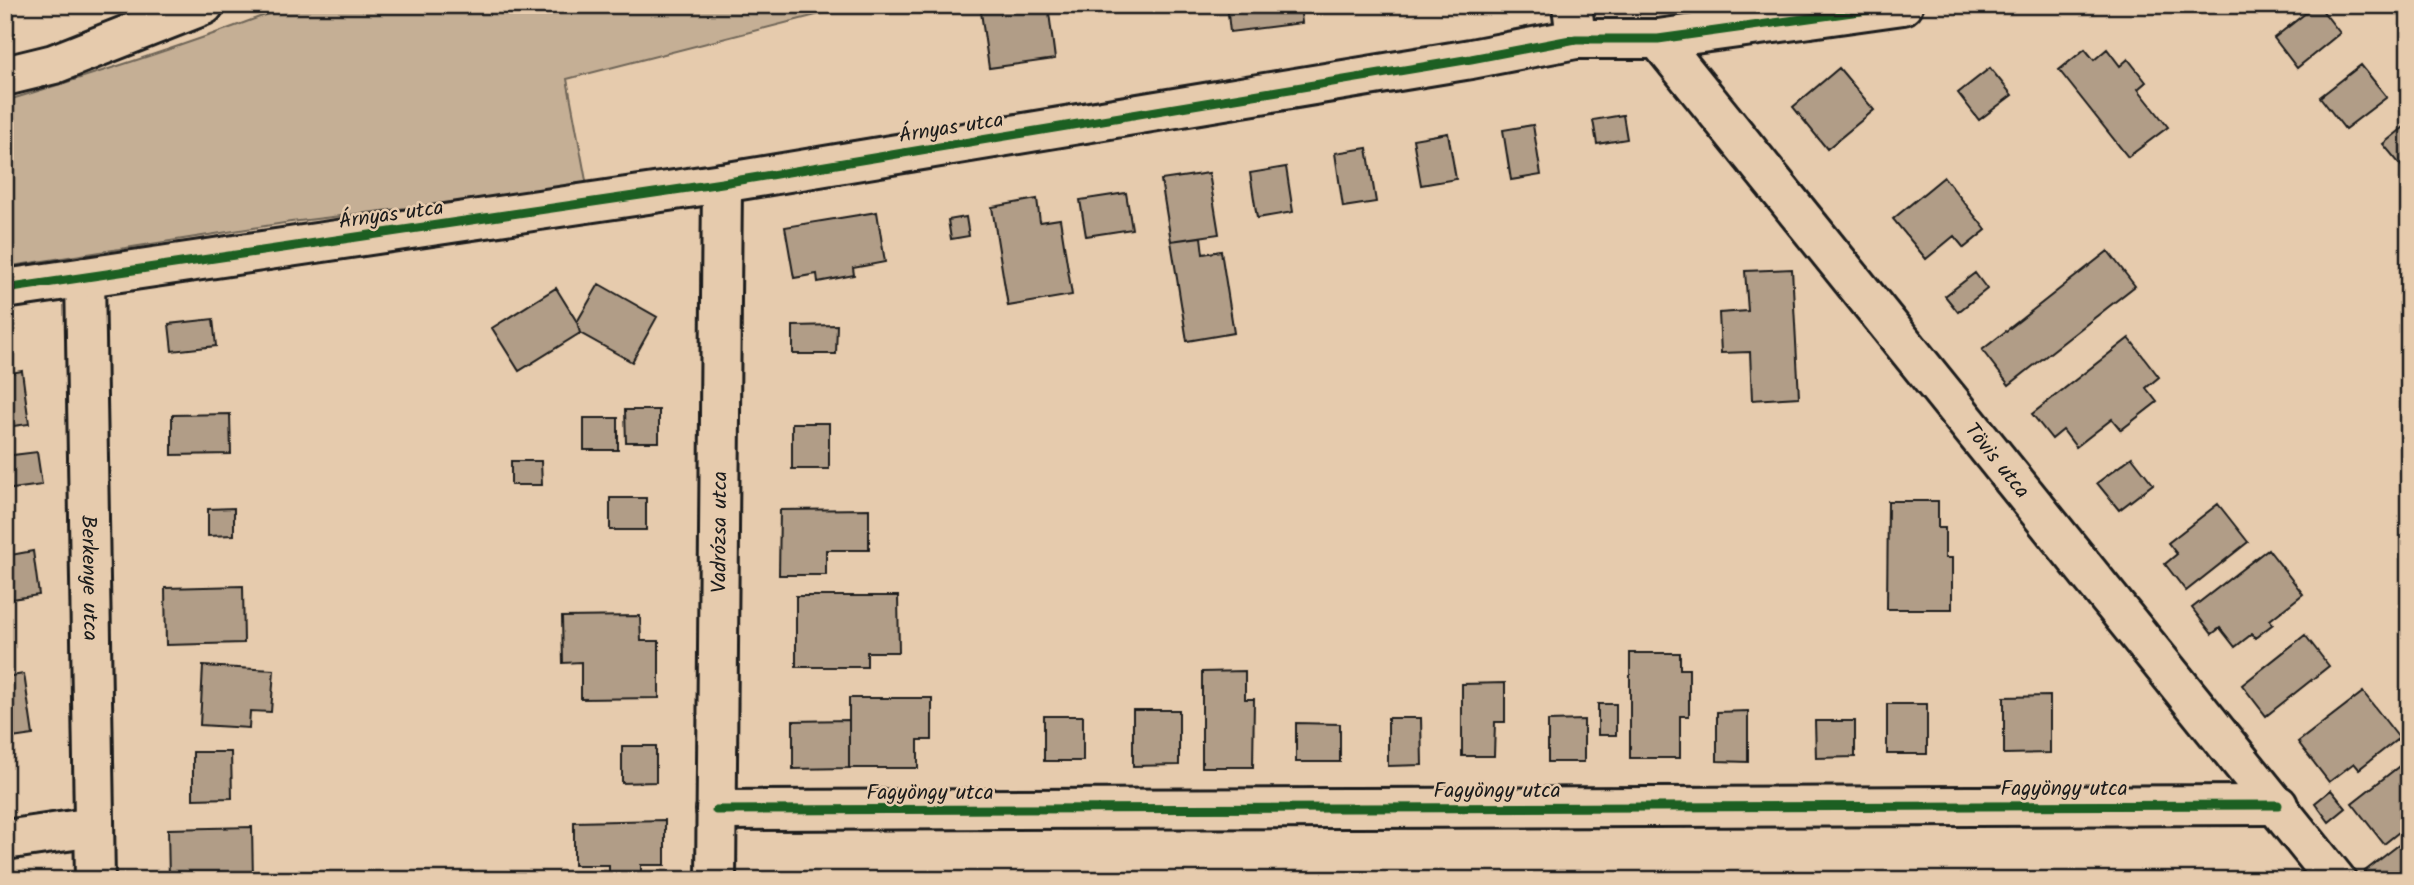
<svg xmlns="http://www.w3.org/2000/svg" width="2414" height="885" viewBox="0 0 2414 885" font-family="Kalam,sans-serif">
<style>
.green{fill:#c5af95;stroke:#706658;stroke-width:2}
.building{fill:#b19d87;stroke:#1c1c1c;stroke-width:2}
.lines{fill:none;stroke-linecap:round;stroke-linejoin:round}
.minor-casing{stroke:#1c1c1c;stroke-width:44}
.minor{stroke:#e6cbad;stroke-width:38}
.cycleway-casing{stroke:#e6cbad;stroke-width:13}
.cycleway{stroke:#1b5e20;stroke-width:9}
.labels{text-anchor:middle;stroke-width:5;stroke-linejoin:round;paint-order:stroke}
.street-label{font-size:21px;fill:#1c1c1c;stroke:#e6cbad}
</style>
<rect width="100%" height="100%" fill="#e6cbad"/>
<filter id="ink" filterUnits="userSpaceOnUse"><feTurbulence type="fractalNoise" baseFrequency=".0143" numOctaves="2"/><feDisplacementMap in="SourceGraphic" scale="14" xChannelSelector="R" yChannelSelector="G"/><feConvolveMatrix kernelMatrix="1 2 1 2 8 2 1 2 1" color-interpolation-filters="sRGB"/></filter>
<g filter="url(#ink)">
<path class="green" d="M 291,5 L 855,5 L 567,79 L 587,186 L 291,222 L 5,267 L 5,101 C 101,72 197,42 291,5 Z"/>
<path class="building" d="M 980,5 L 1048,5 L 1055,59 L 989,68 Z
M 1227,5 L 1300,5 L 1302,23 L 1230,32 Z
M 2316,5 L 2318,5 L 2340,33 L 2297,68 L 2274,38 Z
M 2085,49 L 2094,60 L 2107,49 L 2120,66 L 2128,59 L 2146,82 L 2138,89 L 2168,127 L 2128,157 L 2059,70 Z
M 2361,65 L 2387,97 L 2345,129 L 2320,97 Z
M 1839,68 L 1874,110 L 1827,149 L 1793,107 Z
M 1990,68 L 2012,95 L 1979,120 L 1958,93 Z
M 1623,115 L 1627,139 L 1597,144 L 1593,120 Z
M 2409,123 L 2409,164 L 2403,168 L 2383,144 Z
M 1533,125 L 1541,175 L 1511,180 L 1503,130 Z
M 1448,133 L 1456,179 L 1421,185 L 1413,139 Z
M 1367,148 L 1376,202 L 1343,207 L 1335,153 Z
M 1286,167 L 1293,212 L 1257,218 L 1250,173 Z
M 1209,173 L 1219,234 L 1171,241 L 1161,180 Z
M 1944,177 L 1986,230 L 1964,248 L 1954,236 L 1926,259 L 1893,219 Z
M 1126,193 L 1132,229 L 1086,236 L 1080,200 Z
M 1037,199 L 1040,222 L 1060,219 L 1072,295 L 1008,306 L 992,207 Z
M 877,212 L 885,262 L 853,268 L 854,275 L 818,282 L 817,274 L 794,278 L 785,227 Z
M 966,217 L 969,236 L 951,239 L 948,220 Z
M 1201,237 L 1203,254 L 1221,251 L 1234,333 L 1187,341 L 1171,241 Z
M 2108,251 L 2135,286 L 2009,385 L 1982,350 Z
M 1792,269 L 1799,397 L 1752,400 L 1750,352 L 1721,353 L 1719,313 L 1748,311 L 1745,271 Z
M 1975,273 L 1987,289 L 1958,312 L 1945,296 Z
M 599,284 L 657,317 L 632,362 L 580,333 L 577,322 Z
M 556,288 L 577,322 L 580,333 L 519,371 L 492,328 Z
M 213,319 L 216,346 L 172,351 L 169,324 Z
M 837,325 L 836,354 L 793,354 L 793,326 Z
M 2129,338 L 2159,377 L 2146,388 L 2157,402 L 2121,430 L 2112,419 L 2076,447 L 2063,430 L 2052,439 L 2032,414 Z
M 22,371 L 29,424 L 5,427 L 5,374 Z
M 625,410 L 659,410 L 659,442 L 626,442 Z
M 230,414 L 231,454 L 172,455 L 172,415 Z
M 584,418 L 618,418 L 618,450 L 584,450 Z
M 792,423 L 829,423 L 829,469 L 792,469 Z
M 37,452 L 42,485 L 5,490 L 5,456 Z
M 2132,457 L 2153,484 L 2119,510 L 2097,483 Z
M 511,461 L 541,461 L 542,485 L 511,485 Z
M 610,498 L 646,498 L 646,530 L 610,530 Z
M 1888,501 L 1938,501 L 1938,528 L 1945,528 L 1945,558 L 1952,558 L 1952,609 L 1887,609 Z
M 2218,504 L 2248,542 L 2186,591 L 2165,564 L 2177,554 L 2168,543 Z
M 234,508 L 234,535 L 208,536 L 208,509 Z
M 869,509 L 869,550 L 826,550 L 826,575 L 779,575 L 780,510 Z
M 2268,549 L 2303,594 L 2270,620 L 2273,624 L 2255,638 L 2252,634 L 2235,647 L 2220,628 L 2212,634 L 2192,608 Z
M 33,551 L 39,595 L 5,600 L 5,556 Z
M 243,586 L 244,643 L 166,645 L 165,588 Z
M 796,596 L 898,596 L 899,652 L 867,652 L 867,667 L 796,667 Z
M 640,616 L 641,641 L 659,641 L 659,698 L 581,699 L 581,662 L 563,663 L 562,617 Z
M 2305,635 L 2329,666 L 2266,716 L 2242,685 Z
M 1630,653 L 1680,653 L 1680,669 L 1689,669 L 1689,716 L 1680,716 L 1680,758 L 1630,758 Z
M 203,666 L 274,670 L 271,712 L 250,711 L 249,728 L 200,725 Z
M 1245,671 L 1245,699 L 1254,699 L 1253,767 L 1202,767 L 1202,672 Z
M 24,674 L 33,735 L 5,739 L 5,677 Z
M 1505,683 L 1505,722 L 1495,722 L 1494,756 L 1462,756 L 1462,684 Z
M 2363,692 L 2399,738 L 2359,769 L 2354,763 L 2329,782 L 2298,742 Z
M 2050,696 L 2050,753 L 2004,754 L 2004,697 Z
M 849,698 L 932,698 L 932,740 L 918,740 L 918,768 L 849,768 Z
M 1598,704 L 1616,704 L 1616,735 L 1598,735 Z
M 1887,704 L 1927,704 L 1927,754 L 1887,754 Z
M 1133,710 L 1179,710 L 1179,765 L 1133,766 Z
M 1748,711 L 1748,762 L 1717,761 L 1717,712 Z
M 1044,716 L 1083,716 L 1083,761 L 1044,761 Z
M 1388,718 L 1421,718 L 1422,765 L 1388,766 Z
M 849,720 L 849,768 L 793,769 L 793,721 Z
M 1584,720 L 1584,762 L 1548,762 L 1548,721 Z
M 1815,721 L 1855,721 L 1855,757 L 1816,758 Z
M 1296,723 L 1340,724 L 1340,762 L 1296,762 Z
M 622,746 L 656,746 L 656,782 L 622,783 Z
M 193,752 L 231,752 L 232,798 L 193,799 Z
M 2402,764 L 2409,773 L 2409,824 L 2384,844 L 2352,803 Z
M 2331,790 L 2346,808 L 2329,822 L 2315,803 Z
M 665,820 L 665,865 L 641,865 L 641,880 L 609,880 L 609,865 L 574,865 L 574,822 Z
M 252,827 L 253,880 L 169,880 L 168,829 Z
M 2409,837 L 2409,867 L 2392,880 L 2372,880 L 2365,871 Z
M 1624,877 L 1643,877 L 1643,880 L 1624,880 Z"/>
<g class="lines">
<g class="minor-casing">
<g id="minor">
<path d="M 1572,5 L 1576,39"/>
<path id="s1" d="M 1658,39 L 2336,880"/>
<path d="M 5,76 L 54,64 L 204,5"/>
<path id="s2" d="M 85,277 L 95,880"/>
<path d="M 5,289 L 722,183 L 1471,59 L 1576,39 L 1658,39 L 1903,5"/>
<path d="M 716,810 L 2278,805"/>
<path d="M 5,840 L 94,827"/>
<path id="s3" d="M 716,880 L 722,183"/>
</g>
</g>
<use href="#minor" class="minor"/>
<g class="cycleway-casing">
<path id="cycleway" d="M 5,289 L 722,183 L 1471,59 L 1576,39 L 1658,39 L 1903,5
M 716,810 L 2278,805"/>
</g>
<use href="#cycleway" class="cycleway"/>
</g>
</g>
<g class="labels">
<g class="street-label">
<text transform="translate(951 127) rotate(-9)" y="7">Árnyas utca</text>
<text transform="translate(391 214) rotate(-8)" y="7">Árnyas utca</text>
<text dy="7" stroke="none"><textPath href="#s1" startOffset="541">Tövis utca</textPath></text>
<text dy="7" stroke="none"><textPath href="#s3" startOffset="348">Vadrózsa utca</textPath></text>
<text dy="7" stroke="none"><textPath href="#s2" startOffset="301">Berkenye utca</textPath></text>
<text x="2064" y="795">Fagyöngy utca</text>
<text x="1497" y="797">Fagyöngy utca</text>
<text x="930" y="799">Fagyöngy utca</text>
</g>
</g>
<rect width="2414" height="885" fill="none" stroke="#e6cbad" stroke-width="28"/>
<rect x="14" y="14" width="2386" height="857" fill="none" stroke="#1c1c1c" stroke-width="2.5" filter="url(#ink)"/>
</svg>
